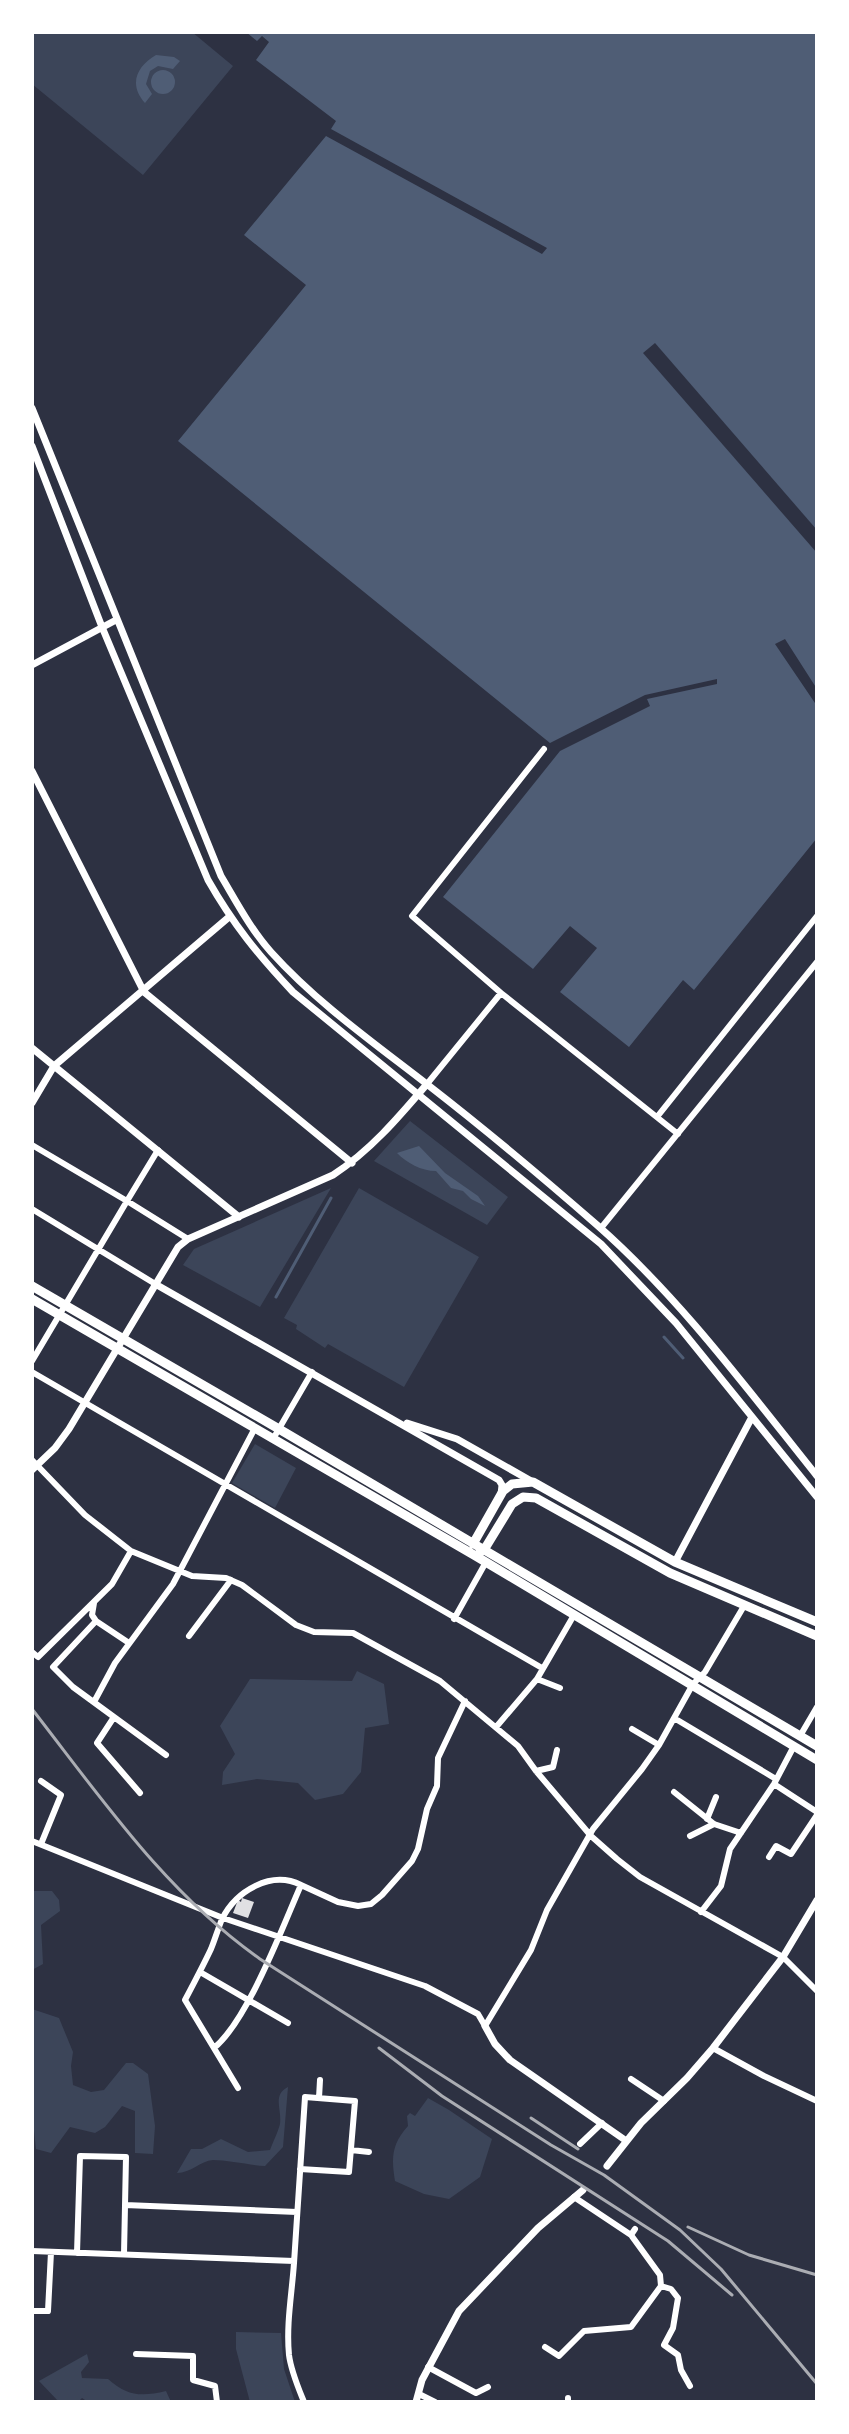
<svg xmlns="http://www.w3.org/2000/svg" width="849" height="2434" viewBox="0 0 849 2434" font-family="'IBM Plex Sans',sans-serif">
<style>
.green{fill:#3c4559}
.water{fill:#4f5d75}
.pier{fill:#2d3142}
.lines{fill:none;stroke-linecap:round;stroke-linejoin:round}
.stream{stroke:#4f5d75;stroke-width:3}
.building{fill:#e0e0e3}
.minor{stroke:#fff;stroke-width:6}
.tertiary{stroke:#fff;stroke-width:7}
.trunk{stroke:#fff;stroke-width:9}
.rail{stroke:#abadb3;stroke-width:3}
</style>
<rect width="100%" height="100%" fill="#2d3142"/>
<path class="green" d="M 32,32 L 192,32 L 233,66 L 143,175 L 32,84 Z
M 410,1121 L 508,1197 L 487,1225 L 374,1161 Z
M 331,1188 L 260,1307 L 183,1265 L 194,1249 Z
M 359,1188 L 479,1257 L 404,1387 L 328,1344 L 325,1348 L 296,1329 L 297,1325 L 284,1318 Z
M 255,1444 L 296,1468 L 275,1508 L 232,1483 Z
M 357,1671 L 384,1684 L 389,1724 L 365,1728 L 361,1772 L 343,1794 L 315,1800 L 298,1783 L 257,1779 L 222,1785 L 223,1772 L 235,1754 L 220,1726 L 250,1679 L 352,1681 Z
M 32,1891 L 52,1891 L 59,1900 L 60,1911 L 41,1925 L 43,1964 L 32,1970 Z
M 32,2009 L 59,2018 L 73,2052 L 71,2066 L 73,2085 L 91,2092 L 104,2090 L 126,2063 L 133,2063 L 148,2074 L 155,2126 L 153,2154 L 135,2153 L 135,2111 L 122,2106 L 105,2127 L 95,2133 L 70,2127 L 51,2153 L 36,2149 L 32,2112 Z
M 288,2087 L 283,2147 L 265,2166 C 249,2165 228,2160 213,2160 C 200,2161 191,2173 177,2173 L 191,2149 L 202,2149 L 221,2139 L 248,2152 L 270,2150 C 273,2142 278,2132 280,2124 C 282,2109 272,2095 288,2087 Z
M 428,2098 L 449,2110 L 492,2139 L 480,2177 L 449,2199 L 424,2194 L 395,2181 C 391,2157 392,2144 408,2126 L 407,2116 L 410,2113 L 415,2116 Z
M 236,2332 L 281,2333 L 284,2369 L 295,2402 L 250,2402 L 236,2349 Z
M 87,2354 L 89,2362 L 81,2372 L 82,2378 L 108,2379 C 127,2396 141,2397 166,2391 L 171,2402 L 88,2402 L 82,2398 L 78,2402 L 59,2402 L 39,2381 Z"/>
<path class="water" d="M 246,32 L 817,32 L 817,689 L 785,639 L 775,644 L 817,706 L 817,838 L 694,990 L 683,980 L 629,1047 L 560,992 L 597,948 L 570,926 L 533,969 L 443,897 L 560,751 L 650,706 L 647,699 L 717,684 L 717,679 L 645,695 L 550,743 L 178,441 L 306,285 L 244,235 L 326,136 L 542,254 L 547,248 L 331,129 L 336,121 L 256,60 L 269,42 L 262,36 L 257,41 Z
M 156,55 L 174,57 L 180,61 L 173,69 L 158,66 L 150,71 L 146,84 L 152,94 L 145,103 C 128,84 137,66 156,55 Z
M151 82a12 12 0 1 1 24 0a12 12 0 1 1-24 0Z
M 419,1146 L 445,1173 L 478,1196 L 485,1206 L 471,1199 L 463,1191 L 451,1188 L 436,1171 C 421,1171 407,1163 397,1153 Z"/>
<path class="pier" d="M 655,343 L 817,530 L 817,553 L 643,353 Z"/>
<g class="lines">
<path class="stream" d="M 276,1297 L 331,1198
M 664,1337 L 683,1358"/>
</g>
<path class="building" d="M 242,1898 L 254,1902 L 248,1918 L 233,1913 L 238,1900 L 241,1902 Z"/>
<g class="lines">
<path class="minor" d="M 501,993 L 678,1134
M 427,1084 L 501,993 L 412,916 L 544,749
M 657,1117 L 817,916
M 32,1145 L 127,1201 L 158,1150
M 32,1209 L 157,1285
M 601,1228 L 817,962
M 32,1361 L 127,1201 L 188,1239
M 32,1372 L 542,1668
M 273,1439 L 312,1372
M 32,1460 L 85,1515 L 131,1551 L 192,1576 L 226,1578 L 242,1585 L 296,1625 L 314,1632 L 353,1633 L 440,1681 L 518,1746 L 536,1771 L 591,1836 L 617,1859 L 640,1877 L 783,1957 L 817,1991
M 94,1603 L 92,1615 L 96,1621 L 129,1643
M 454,1619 L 486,1562
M 96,1621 L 53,1667 L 73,1687 L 166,1755
M 189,1636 L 231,1580
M 32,1652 L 38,1657 L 112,1584 L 131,1551
M 537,1679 L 560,1688
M 94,1702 L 115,1663 L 173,1584 L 255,1428
M 114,1717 L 97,1743 L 140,1793
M 674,1718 L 776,1779
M 497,1726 L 537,1679 L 574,1615
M 632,1729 L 659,1745
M 800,1736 L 817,1707
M 536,1771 L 553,1767 L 557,1750
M 774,1784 L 817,1812
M 674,1792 L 714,1824 L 741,1833
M 707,1819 L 716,1797
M 690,1836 L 714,1824
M 32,1841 L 223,1918 L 425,1986 L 478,2014 L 485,2026 L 531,1950 L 547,1910 L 593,1829 L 642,1769 L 659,1745 L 693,1684 L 705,1672 L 744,1606
M 41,1844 L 61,1795 L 41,1781
M 769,1857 L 776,1846 L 791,1854 L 817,1815
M 701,1912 L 721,1886 L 730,1849 L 774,1784 L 794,1746
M 200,1972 L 288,2023
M 214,2048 C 248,2020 282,1928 301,1885 L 338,1902 L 358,1906 L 371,1904 L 382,1895 L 412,1861 L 418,1849 L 427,1809 L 437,1786 L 438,1758 L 465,1701
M 713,2048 L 764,2076 L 817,2101
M 631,2079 L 664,2101
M 238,2088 L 185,2000 C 194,1983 203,1966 211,1949 C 215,1939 218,1929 222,1919 C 236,1891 271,1870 301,1885
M 319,2098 L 320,2080
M 580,2144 L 602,2123
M 351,2150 L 369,2152
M 300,2169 L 349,2172 L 355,2101 L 305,2097 C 301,2152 298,2208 294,2263 C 292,2293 286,2324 289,2355 C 291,2371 298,2387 304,2402
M 574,2197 L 631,2235 L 635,2229
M 125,2205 L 297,2212
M 32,2251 L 294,2261
M 77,2253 L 80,2156 L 126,2157 L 124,2254
M 661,2286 L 671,2289 L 678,2298 L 673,2328 L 664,2345 L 678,2355 L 681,2370 L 690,2386
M 32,2311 L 48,2311 L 51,2252
M 545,2347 L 559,2356 L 584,2331 L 631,2327 L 661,2286 L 660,2275 L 631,2235
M 136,2354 L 193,2356 L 193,2380 L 215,2386 L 217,2402
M 428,2367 L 476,2393 L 488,2387
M 419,2394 L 435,2402
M 568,2398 L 568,2402"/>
<path class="tertiary" d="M 32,408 L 221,876 C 236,901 251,930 271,952 C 317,1003 374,1043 428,1085 C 486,1130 542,1177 597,1225 C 680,1298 748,1390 817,1476
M 32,446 L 102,627 L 208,880 C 233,924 258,955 293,992 L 601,1244 L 676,1323 L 817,1497
M 32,665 L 116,620
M 32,771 L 144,992 L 352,1163
M 32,1048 L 239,1217
M 32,1103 L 54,1066 L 229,917
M 157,1285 L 499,1480 L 502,1485 L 501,1495
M 407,1423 L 457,1439 L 533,1482
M 32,1470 L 55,1448 L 69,1429 L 178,1247 L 188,1239 L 333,1175 C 370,1151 398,1118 427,1084
M 675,1562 L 752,1417
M 485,2026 L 495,2044 L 510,2060 L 625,2140
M 607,2166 L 641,2123 L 687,2078 L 713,2048 L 783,1957 L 817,1900
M 416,2402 L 422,2380 L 459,2311 L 538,2228 L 583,2190"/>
<path class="trunk" d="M 32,1286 L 279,1429 L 817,1746
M 32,1299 L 474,1555 L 817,1760
M 473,1544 L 503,1491 L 512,1484 L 533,1482 L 675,1562 L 817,1622
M 480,1552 L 484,1550 L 512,1504 L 523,1497 L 536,1498 L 670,1573 L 817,1636"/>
<path class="rail" d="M 32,1709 C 102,1799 166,1893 260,1959 L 551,2145 L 604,2175 L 680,2230 L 721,2269 L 817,2384
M 379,2048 L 442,2096 L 668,2241 L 732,2295
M 531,2118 L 578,2149
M 688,2227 L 749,2255 L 817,2275"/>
</g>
<rect width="849" height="2434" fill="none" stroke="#ffffff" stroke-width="68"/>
</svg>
